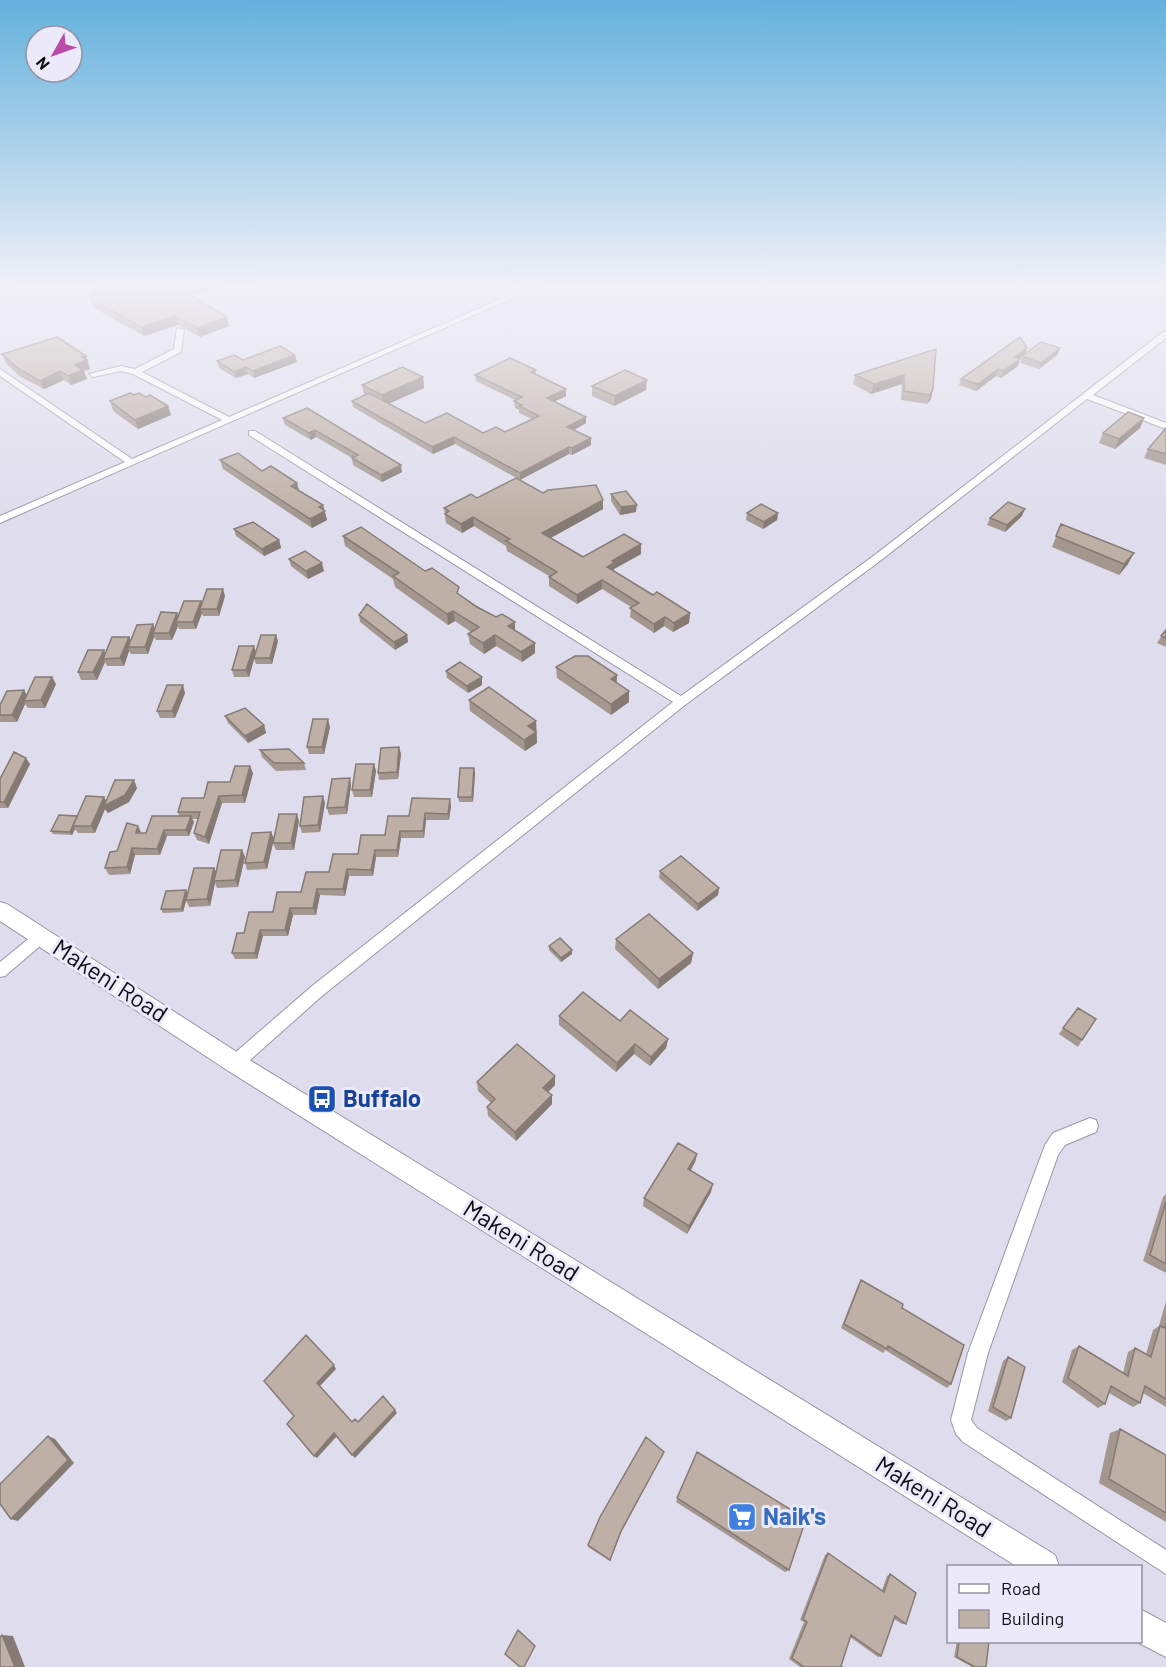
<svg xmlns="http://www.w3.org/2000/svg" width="1166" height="1667" viewBox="0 0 1166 1667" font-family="Barlow,sans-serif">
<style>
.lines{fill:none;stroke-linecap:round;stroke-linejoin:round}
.minor-casing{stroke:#9897a6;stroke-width:2}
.secondary-casing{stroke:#9897a6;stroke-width:2}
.minor{fill:#fff;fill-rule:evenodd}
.secondary{fill:#fff;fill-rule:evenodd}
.wall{fill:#a3978f}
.shaded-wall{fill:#857b74}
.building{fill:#beb0a6;stroke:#857b74;stroke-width:1.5}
.labels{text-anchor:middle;stroke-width:6;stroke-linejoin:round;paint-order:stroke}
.near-street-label{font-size:24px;fill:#0f0e13;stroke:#eceafa}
.near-transit-label{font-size:24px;font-weight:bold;fill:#164399;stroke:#eceafa;text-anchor:start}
.near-shop-label{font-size:24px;font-weight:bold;fill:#366cbe;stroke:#eceafa;text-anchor:start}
</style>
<rect width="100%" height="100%" fill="#dfdded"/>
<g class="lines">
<g class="minor-casing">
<path id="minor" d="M 5,287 L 16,287 L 0,293 L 0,289 Z
M 528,287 L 538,287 L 0,523 L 0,516 L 125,462 L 0,376 L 0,369 L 132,459 L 222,420 L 133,374 L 121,371 L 93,377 L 89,374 L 121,366 L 135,369 L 174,349 L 177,328 L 184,330 L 181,352 L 142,372 L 229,417 Z
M 1163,332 L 1166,332 L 1166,338 L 1093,395 L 1166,423 L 1166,429 L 1087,399 L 880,561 L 685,705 L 322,996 L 241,1068 L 235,1070 L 229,1068 L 227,1063 L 229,1058 L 312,986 L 673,702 L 249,435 L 249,431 L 255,431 L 681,696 L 872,557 Z
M 42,930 L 47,932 L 49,936 L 47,940 L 5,976 L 0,977 L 0,962 L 37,932 Z
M 1090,1118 L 1096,1120 L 1098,1126 L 1096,1132 L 1065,1145 L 1058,1155 L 988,1353 L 971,1420 L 977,1428 L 1166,1550 L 1166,1574 L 963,1442 L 956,1434 L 951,1420 L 968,1353 L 1045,1145 L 1053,1133 Z"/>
</g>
<g class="secondary-casing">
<path id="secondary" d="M 0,902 L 7,904 L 243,1056 L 1055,1555 L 1059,1566 L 1016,1566 L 227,1070 L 0,921 Z
M 1140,1609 L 1166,1623 L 1166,1657 L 1137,1642 L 1140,1642 Z"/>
</g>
<use href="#minor" class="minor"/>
<use href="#secondary" class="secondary"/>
</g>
<path class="wall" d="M 97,287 L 220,287 L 192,296 L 229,326 L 200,337 L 178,325 L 144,336 L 94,308 L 91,299 Z
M 1027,348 L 1025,354 L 1019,359 L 1018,366 L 1001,378 L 996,376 L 976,391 L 959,385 L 961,379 Z
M 1060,348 L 1057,355 L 1039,369 L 1020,363 L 1022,356 Z
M 936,349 L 931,399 L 927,404 L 901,400 L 902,384 L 871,394 L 853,384 L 855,375 Z
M 2,354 L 86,356 L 90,369 L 84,371 L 87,379 L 71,385 L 64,380 L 44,389 L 19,376 L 6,363 Z
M 243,360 L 297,362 L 254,378 L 248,374 L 236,378 L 219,368 L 217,361 Z
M 536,370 L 536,375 L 566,396 L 554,402 L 586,417 L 586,423 L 574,430 L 591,438 L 591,445 L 572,455 L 569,454 L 520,480 L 455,444 L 433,454 L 353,407 L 352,401 L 364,395 L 362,385 L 423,377 L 424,388 L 389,403 L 425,423 L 483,433 L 505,432 L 532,419 L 519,413 L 519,410 L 515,408 L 514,401 L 515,400 L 476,381 L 475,375 Z
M 592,386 L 646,390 L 614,406 L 592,396 Z
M 134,395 L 146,397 L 168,406 L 171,415 L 138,429 L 113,411 L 110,401 Z
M 307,408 L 402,472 L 382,482 L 353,465 L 352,458 L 316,437 L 311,440 L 285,425 L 283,418 Z
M 1144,418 L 1140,428 L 1115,449 L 1099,443 L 1103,433 Z
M 1166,428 L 1166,465 L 1144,458 L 1148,449 Z
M 220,460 L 262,471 L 297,483 L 299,490 L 323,505 L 327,520 L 312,528 L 223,469 Z
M 543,493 L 603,509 L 551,538 L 583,557 L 641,554 L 614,569 L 614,571 L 653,595 L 690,613 L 689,623 L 673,632 L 664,626 L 654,633 L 630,617 L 631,607 L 602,589 L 577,604 L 549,586 L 549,576 L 507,551 L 506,546 L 474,526 L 462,533 L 446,523 L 444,508 L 477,498 Z
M 611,494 L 636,512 L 620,515 L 611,501 Z
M 747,513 L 778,513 L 777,520 L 763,529 L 746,520 Z
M 1022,516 L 1005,532 L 987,525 L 990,518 Z
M 1061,524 L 1128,564 L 1119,575 L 1052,547 Z
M 234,529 L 279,540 L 281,548 L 264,556 L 236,536 Z
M 343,536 L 460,595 L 515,630 L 535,653 L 522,662 L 496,646 L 484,654 L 470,644 L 468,634 L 471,632 L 455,621 L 448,625 L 395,587 L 393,579 L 345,546 Z
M 289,559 L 324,571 L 308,579 L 291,566 Z
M 225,596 L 219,616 L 203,616 L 202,613 L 196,629 L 179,629 L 178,626 L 172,640 L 156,640 L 154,637 L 148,654 L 131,654 L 129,651 L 124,666 L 107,666 L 105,662 L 97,680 L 81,680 L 78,672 L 129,637 L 130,640 L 202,604 Z
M 359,615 L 407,635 L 408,642 L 395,650 L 360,622 Z
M 1166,630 L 1166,647 L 1157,643 Z
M 278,641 L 272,664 L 256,664 L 254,659 L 249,677 L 234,677 L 232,670 L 254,646 L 256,652 Z
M 556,667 L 617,675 L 617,683 L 629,691 L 629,702 L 611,715 L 557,678 Z
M 446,671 L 482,685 L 468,693 L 447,678 Z
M 56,684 L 45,708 L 28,708 L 25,704 L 17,722 L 0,722 L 0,705 L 24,690 L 26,695 Z
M 185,693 L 175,718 L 160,718 L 157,711 Z
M 469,700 L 536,721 L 537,743 L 525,751 L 470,711 Z
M 225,716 L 264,725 L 266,733 L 248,743 L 228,723 Z
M 330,727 L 324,754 L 309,754 L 307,747 Z
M 260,750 L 304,763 L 306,770 L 276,771 L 262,757 Z
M 401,754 L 398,779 L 379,780 L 378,773 Z
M 30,764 L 8,808 L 0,808 L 0,779 Z
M 374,764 L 376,771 L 372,797 L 354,797 L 352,790 Z
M 474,768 L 475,774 L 473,802 L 459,802 L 458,797 Z
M 253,773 L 245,803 L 222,803 L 209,844 L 197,840 L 194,833 L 198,819 L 192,819 L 194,822 L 189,836 L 167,836 L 160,855 L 135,855 L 130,874 L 109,875 L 105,868 L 117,851 L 141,833 L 146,833 L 179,816 L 178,812 L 204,798 L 230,782 Z
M 351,785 L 347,814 L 329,815 L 327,808 Z
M 137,788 L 129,802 L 108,813 L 105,809 L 95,833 L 78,833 L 75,829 L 72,835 L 53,834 L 51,831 L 77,816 L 104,797 L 106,801 Z
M 325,803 L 320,832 L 302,833 L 300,826 Z
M 451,806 L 449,820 L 426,820 L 424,838 L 401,838 L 398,857 L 376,857 L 373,876 L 349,876 L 345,896 L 320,895 L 316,915 L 293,915 L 288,936 L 263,936 L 257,959 L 235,959 L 232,953 L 244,933 L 273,912 L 329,872 L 358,854 L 409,816 Z
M 299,821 L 294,850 L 276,850 L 273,843 Z
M 271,832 L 274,839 L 267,869 L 247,870 L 245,863 Z
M 242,850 L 245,857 L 238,887 L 217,888 L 215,883 L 210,906 L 189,907 L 186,900 L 183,912 L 163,913 L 161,909 L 186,890 L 187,894 L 214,868 L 216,872 Z
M 660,871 L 719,888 L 718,895 L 697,911 L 659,878 Z
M 616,939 L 693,953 L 691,963 L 658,989 L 615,949 Z
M 549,946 L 572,954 L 561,962 L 549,950 Z
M 1078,1008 L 1082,1040 L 1078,1047 L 1059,1034 Z
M 559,1016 L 620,1021 L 668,1039 L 666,1048 L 650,1066 L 634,1054 L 616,1072 L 559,1025 Z
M 477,1082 L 555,1085 L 548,1092 L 552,1104 L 516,1141 L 488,1116 L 487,1107 L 491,1103 L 478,1091 Z
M 697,1154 L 695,1162 L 691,1170 L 711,1192 L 687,1234 L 643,1206 L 644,1198 Z
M 1166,1194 L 1166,1273 L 1143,1261 L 1163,1197 Z
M 861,1280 L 902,1308 L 951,1384 L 947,1388 L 885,1350 L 883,1353 L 841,1328 L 858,1285 Z
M 1166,1301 L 1166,1407 L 1143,1393 L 1140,1403 L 1133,1407 L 1109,1393 L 1105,1404 L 1098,1408 L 1062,1382 L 1072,1350 L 1079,1346 L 1123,1373 L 1128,1352 L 1135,1348 L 1146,1354 L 1153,1330 L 1159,1326 Z
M 1008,1357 L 1011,1418 L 1006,1421 L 988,1411 L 1003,1361 Z
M 1120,1429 L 1166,1455 L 1166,1522 L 1099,1483 L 1110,1433 Z
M 697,1452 L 789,1570 L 785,1572 L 676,1502 Z
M 663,1454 L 621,1533 L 610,1561 L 588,1547 L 588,1545 Z
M 828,1553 L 882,1590 L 887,1576 L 890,1574 L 906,1624 L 902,1624 L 894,1619 L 881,1656 L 878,1657 L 850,1637 L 841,1666 L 842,1667 L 800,1667 L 789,1659 L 804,1622 L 800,1620 L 825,1555 Z
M 957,1641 L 989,1641 L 986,1667 L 972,1667 L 954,1657 Z"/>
<path class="shaded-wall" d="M 191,287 L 220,287 L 184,298 L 181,290 Z
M 175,316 L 178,325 L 144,336 L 141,327 Z
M 227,317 L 229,326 L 200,337 L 197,328 Z
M 1027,348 L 1025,354 L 1012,364 L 1015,357 Z
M 1060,348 L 1057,355 L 1039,369 L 1041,363 Z
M 295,355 L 297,362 L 254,378 L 253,371 Z
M 86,356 L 90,369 L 84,371 L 87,379 L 71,385 L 68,376 L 75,365 L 82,357 Z
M 1020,359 L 1018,366 L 1001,378 L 1003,371 Z
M 246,367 L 248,374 L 236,378 L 234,372 Z
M 998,369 L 996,376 L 976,391 L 978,384 Z
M 60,371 L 64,380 L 44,389 L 40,381 Z
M 904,375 L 902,384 L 871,394 L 874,384 Z
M 423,377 L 424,388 L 384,406 L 382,395 Z
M 647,380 L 646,390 L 614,406 L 615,396 Z
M 566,389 L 566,396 L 547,405 L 547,398 Z
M 933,389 L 931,399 L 927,404 L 930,395 Z
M 168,406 L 171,415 L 138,429 L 135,420 Z
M 586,417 L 586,423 L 567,434 L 567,427 Z
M 1144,418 L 1140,428 L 1115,449 L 1119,439 Z
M 315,430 L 316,437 L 311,440 L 309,433 Z
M 454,437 L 455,444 L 433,454 L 432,447 Z
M 591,438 L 591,445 L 572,455 L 572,448 Z
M 569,447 L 569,454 L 520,480 L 520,473 Z
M 401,465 L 402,472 L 382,482 L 381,475 Z
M 297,483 L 299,492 L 291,486 Z
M 603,500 L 603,509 L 543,542 L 542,533 Z
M 323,505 L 327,520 L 312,528 L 310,519 L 319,507 Z
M 637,505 L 636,512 L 620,515 L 621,507 Z
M 1025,509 L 1022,516 L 1005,532 L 1007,525 Z
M 778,513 L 777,520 L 763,529 L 764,522 Z
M 473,517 L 474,526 L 462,533 L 461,524 Z
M 279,540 L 281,548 L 264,556 L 262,549 Z
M 641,544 L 641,554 L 614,569 L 614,572 L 607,567 L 612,561 Z
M 1134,553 L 1128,564 L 1119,575 L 1124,564 Z
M 322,563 L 324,571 L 308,579 L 306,571 Z
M 602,580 L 602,589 L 577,604 L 577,595 Z
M 223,589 L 225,596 L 219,616 L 217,609 Z
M 201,601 L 203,608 L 200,609 L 202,613 L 196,629 L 193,622 Z
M 453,611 L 455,621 L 448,625 L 447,614 Z
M 177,613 L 180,620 L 176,622 L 178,626 L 172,640 L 169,633 Z
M 690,613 L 689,623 L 673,632 L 674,623 Z
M 665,617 L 664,626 L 654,633 L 654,624 Z
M 515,622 L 515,632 L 508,626 Z
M 153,624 L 156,632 L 153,633 L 154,637 L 148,654 L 145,647 Z
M 276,635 L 278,641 L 272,664 L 270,658 Z
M 407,635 L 408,642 L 395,650 L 394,642 Z
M 495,635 L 496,646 L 484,654 L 483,643 Z
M 129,637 L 132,644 L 128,647 L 129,651 L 124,666 L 120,658 Z
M 535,643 L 535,653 L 522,662 L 521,652 Z
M 254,646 L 256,653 L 249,677 L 246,670 Z
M 104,650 L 107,657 L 103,659 L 105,662 L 97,680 L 93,672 Z
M 617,675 L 616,686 L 611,679 Z
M 52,677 L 56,684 L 45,708 L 41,700 Z
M 482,677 L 482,685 L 468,693 L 467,686 Z
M 183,685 L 185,693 L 175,718 L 172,711 Z
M 24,690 L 28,698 L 24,701 L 25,704 L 17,722 L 12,715 Z
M 629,691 L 629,702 L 611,715 L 611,704 Z
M 328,719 L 330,727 L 324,754 L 322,747 Z
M 536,721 L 537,743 L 525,751 L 524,740 L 528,726 Z
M 264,725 L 266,733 L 248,743 L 245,736 Z
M 399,747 L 401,754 L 398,779 L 397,772 Z
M 26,758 L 30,764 L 8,808 L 4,802 Z
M 374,764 L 376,771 L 372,797 L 370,790 Z
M 250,766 L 253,773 L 245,803 L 242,795 Z
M 474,768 L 475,774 L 473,802 L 472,797 Z
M 350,778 L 351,785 L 347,814 L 345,807 Z
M 134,780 L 137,788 L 129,802 L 108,813 L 105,809 L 95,833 L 91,826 L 104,797 L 108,804 Z
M 219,796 L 222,803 L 209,844 L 205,837 Z
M 323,796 L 325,803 L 320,832 L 318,825 Z
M 450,799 L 451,806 L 449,820 L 448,814 Z
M 425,813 L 426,820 L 424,838 L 423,831 Z
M 297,814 L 299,821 L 294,850 L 291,843 Z
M 77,816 L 73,826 L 75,829 L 72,835 L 70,832 Z
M 191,816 L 194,822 L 189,836 L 186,830 Z
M 138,826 L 141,832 L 136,833 Z
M 164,830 L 167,836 L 160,855 L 157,849 Z
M 400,831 L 401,838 L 398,857 L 397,850 Z
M 271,832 L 274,839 L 267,869 L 264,862 Z
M 132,848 L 135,855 L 130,874 L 127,867 Z
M 242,850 L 245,857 L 238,887 L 235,880 Z
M 375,850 L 376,857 L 373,876 L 371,870 Z
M 214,868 L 217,874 L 214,881 L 215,883 L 210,906 L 207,899 Z
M 347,869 L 349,876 L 345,896 L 343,889 Z
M 719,888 L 718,895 L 697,911 L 698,904 Z
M 317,889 L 320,895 L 316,915 L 313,908 Z
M 186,890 L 188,894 L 183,912 L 181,909 Z
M 290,908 L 293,915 L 288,936 L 285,930 Z
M 260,930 L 263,936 L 257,959 L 255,953 Z
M 572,950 L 572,954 L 561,962 L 561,958 Z
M 693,953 L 691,963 L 658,989 L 659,979 Z
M 668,1039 L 666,1048 L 650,1066 L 651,1057 Z
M 635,1044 L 634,1054 L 616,1072 L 617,1063 Z
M 555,1076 L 555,1085 L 543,1097 L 543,1088 Z
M 552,1095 L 552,1104 L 516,1141 L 515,1132 Z
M 697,1154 L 695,1162 L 687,1177 L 688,1169 Z
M 713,1184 L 711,1192 L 687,1234 L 689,1226 Z
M 334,1365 L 336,1369 L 320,1386 L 317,1383 Z
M 395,1410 L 397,1413 L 355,1458 L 352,1455 Z
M 334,1433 L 337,1436 L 317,1458 L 314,1456 Z
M 48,1436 L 55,1439 L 74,1463 L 18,1521 L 11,1519 Z
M 2,1635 L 13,1636 L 25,1667 L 15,1667 Z"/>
<path class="building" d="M 97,287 L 191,287 L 181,290 L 227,317 L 197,328 L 175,316 L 141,327 L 91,299 Z
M 57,337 L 86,356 L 82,357 L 87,360 L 75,365 L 83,370 L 68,376 L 60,371 L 40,381 L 16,367 L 2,354 Z
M 1020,337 L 1027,348 L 1015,357 L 1020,359 L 1003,371 L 998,369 L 978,384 L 961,379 Z
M 1041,342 L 1060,348 L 1041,363 L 1022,356 Z
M 280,346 L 295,355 L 253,371 L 246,367 L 234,372 L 217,361 L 234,355 L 243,360 Z
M 936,349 L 933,389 L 930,395 L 904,391 L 904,375 L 874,384 L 855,375 Z
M 510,358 L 536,370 L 531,372 L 566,389 L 547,398 L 586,417 L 567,427 L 591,438 L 572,448 L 569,447 L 520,473 L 454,437 L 432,447 L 352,401 L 369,393 L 425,423 L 447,413 L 483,433 L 496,427 L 505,432 L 539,416 L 519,406 L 522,405 L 514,401 L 522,397 L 475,375 Z
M 402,367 L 423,377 L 382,395 L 362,385 Z
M 625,370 L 647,380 L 615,396 L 592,386 Z
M 130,393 L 134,395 L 139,393 L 146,397 L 150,395 L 168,406 L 135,420 L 110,401 Z
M 307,408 L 401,465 L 381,475 L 352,458 L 358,455 L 315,430 L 309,433 L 283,418 Z
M 1128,412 L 1144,418 L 1119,439 L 1103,433 Z
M 1166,428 L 1166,454 L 1148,449 Z
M 238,453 L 262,471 L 271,466 L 297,483 L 291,486 L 323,505 L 319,507 L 325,511 L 310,519 L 220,460 Z
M 516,478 L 543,493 L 548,490 L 596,485 L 603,500 L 542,533 L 583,557 L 624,534 L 641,544 L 612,561 L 614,563 L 607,567 L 653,595 L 657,592 L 690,613 L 674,623 L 665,617 L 654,624 L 630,608 L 639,603 L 602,580 L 577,595 L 549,577 L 557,572 L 506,541 L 510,539 L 473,517 L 461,524 L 445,514 L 449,511 L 444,508 L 471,494 L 477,498 Z
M 626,491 L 637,505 L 621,507 L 611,494 Z
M 1008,502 L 1025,509 L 1007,525 L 990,518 Z
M 761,504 L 778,513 L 764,522 L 747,513 Z
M 253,522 L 279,540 L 262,549 L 234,529 Z
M 1061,524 L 1134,553 L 1124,564 L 1056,536 Z
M 361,527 L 425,571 L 432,568 L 459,587 L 457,593 L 477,607 L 496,617 L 502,614 L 515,622 L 508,626 L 535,643 L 521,652 L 495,635 L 483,643 L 468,634 L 479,627 L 453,611 L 447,614 L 393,576 L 399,573 L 343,536 Z
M 305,551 L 322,563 L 306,571 L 289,559 Z
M 207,589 L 223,589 L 217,609 L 200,609 Z
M 184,601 L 201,601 L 193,622 L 176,622 Z
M 367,604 L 407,635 L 394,642 L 359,615 Z
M 161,612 L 177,613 L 169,633 L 153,633 Z
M 153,624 L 145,647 L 128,647 L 137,625 Z
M 1166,630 L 1166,638 L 1161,636 Z
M 261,635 L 276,635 L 270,658 L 254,658 Z
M 112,637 L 129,637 L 120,658 L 103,659 Z
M 239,646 L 254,646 L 246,670 L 232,670 Z
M 88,650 L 104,650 L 93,672 L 78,672 Z
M 575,656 L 588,656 L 617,675 L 611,679 L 629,691 L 611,704 L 556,667 Z
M 460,662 L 482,677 L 467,686 L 446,671 Z
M 35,677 L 52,677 L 41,700 L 24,701 Z
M 167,685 L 183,685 L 172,711 L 157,711 Z
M 489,687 L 536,721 L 528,726 L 536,732 L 524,740 L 469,700 Z
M 24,690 L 12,715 L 0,715 L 0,705 L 7,691 Z
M 245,708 L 264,725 L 245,736 L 225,716 Z
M 313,719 L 328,719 L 322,747 L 307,747 Z
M 399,747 L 397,772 L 378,773 L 381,748 Z
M 289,749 L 304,763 L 274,763 L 260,750 Z
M 14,752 L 26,758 L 4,802 L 0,802 L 0,779 Z
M 356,764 L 374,764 L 370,790 L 352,790 Z
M 235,766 L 250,766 L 242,795 L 219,796 L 205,837 L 194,833 L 200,812 L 178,812 L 182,798 L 204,798 L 208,782 L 230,782 Z
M 460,768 L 474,768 L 472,797 L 458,797 Z
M 350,778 L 345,807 L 327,808 L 332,779 Z
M 115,780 L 134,780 L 125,795 L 104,806 Z
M 86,796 L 104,797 L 91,826 L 73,826 Z
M 323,796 L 318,825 L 300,826 L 304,797 Z
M 412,798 L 450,799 L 448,814 L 425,813 L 423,831 L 400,831 L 397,850 L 375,850 L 371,870 L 347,869 L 343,889 L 317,889 L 313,908 L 290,908 L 285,930 L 260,930 L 255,953 L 232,953 L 237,933 L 244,933 L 249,912 L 273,912 L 277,892 L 301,892 L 306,872 L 329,872 L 333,854 L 358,854 L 361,835 L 385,835 L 388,816 L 409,816 Z
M 279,814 L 297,814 L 291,843 L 273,843 Z
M 59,815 L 77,816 L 70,832 L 51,831 Z
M 152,816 L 191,816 L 186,830 L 164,830 L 157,849 L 132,848 L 127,867 L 105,868 L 110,852 L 117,851 L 127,823 L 138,826 L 136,833 L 146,833 Z
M 271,832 L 264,862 L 245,863 L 252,833 Z
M 221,850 L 242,850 L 235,880 L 214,881 Z
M 681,856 L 719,888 L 698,904 L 660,871 Z
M 194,868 L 214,868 L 207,899 L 186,900 Z
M 186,890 L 181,909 L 161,909 L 166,891 Z
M 649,914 L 693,953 L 659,979 L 616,939 Z
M 560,938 L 572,950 L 561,958 L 549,946 Z
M 583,992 L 620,1021 L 630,1010 L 668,1039 L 651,1057 L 635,1044 L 617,1063 L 559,1016 Z
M 1078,1008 L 1096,1019 L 1082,1040 L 1063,1028 Z
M 517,1044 L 555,1076 L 543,1088 L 552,1095 L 515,1132 L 487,1107 L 495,1099 L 477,1082 Z
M 678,1143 L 697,1154 L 688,1169 L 713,1184 L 689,1226 L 644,1198 Z
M 1166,1202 L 1166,1264 L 1150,1255 Z
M 861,1280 L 903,1304 L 902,1308 L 964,1345 L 951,1384 L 888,1346 L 887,1349 L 844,1324 Z
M 1166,1323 L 1166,1399 L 1145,1386 L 1140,1403 L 1111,1386 L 1105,1404 L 1068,1378 L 1079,1346 L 1128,1376 L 1135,1348 L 1151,1357 L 1160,1326 L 1165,1328 Z
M 306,1335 L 334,1365 L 317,1383 L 352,1422 L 355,1419 L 358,1422 L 383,1396 L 395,1410 L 352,1455 L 334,1433 L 314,1456 L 287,1424 L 294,1416 L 264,1381 Z
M 1008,1357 L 1025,1367 L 1011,1418 L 993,1407 Z
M 1120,1429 L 1166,1455 L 1166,1513 L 1109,1479 Z
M 48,1436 L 68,1460 L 11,1519 L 0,1504 L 0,1484 Z
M 646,1437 L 664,1452 L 621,1531 L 610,1560 L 588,1545 L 600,1517 Z
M 697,1452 L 806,1519 L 789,1570 L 677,1498 Z
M 828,1553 L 884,1592 L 890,1574 L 916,1593 L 906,1624 L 895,1616 L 881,1656 L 851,1635 L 841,1666 L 842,1667 L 804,1667 L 792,1658 L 807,1622 L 803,1619 Z
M 518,1630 L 535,1646 L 524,1667 L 520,1667 L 505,1654 Z
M 2,1635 L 15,1667 L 0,1667 L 0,1637 Z
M 959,1641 L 989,1641 L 986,1667 L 975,1667 L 957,1657 Z"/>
<linearGradient id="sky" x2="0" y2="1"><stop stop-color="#64b1dc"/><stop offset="0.55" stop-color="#f1f0f7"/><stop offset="1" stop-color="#f1f0f7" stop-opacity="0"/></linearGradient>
<rect width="1166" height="520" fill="url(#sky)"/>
<defs>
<g id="bus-square" transform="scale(1.5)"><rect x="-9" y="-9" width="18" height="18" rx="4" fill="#1a4fb4" stroke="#eceafa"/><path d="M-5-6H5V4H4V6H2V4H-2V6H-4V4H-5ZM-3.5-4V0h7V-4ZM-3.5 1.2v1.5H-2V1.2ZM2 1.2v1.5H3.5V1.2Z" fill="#fff"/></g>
<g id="supermarket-square" transform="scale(1.5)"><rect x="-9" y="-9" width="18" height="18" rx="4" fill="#3f7fe0" stroke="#eceafa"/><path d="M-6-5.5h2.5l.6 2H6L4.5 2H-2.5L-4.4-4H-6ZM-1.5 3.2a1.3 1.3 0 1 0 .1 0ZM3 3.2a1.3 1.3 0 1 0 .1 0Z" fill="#fff"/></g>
</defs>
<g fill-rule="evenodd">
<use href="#bus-square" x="322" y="1099"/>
<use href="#supermarket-square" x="742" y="1517"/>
</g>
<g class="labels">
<g class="near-street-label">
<text transform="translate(110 981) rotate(33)" y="8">Makeni Road</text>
<text transform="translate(521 1241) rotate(32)" y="8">Makeni Road</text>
<text transform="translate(933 1497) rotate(32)" y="8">Makeni Road</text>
</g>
<g class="near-transit-label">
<text x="343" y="1107">Buffalo</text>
</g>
<g class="near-shop-label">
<text x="763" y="1525">Naik's</text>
</g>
</g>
<rect x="947" y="1565" width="195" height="78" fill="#eceafa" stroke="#94929e" stroke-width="1.5"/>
<rect x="959" y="1584" width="30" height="9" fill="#ffffff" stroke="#94929e" stroke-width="1.5"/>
<text x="1001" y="1595" font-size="18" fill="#0f0e13">Road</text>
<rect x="959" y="1610" width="30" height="18" fill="#beb0a6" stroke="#94929e" stroke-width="1.5"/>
<text x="1001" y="1625" font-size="18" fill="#0f0e13">Building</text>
<g transform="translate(54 54) rotate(230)"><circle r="28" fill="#eceafa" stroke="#94929e" stroke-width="1.5"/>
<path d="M0-4.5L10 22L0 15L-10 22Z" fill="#b94cab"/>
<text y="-9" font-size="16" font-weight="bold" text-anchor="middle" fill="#0f0e13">N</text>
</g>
</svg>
